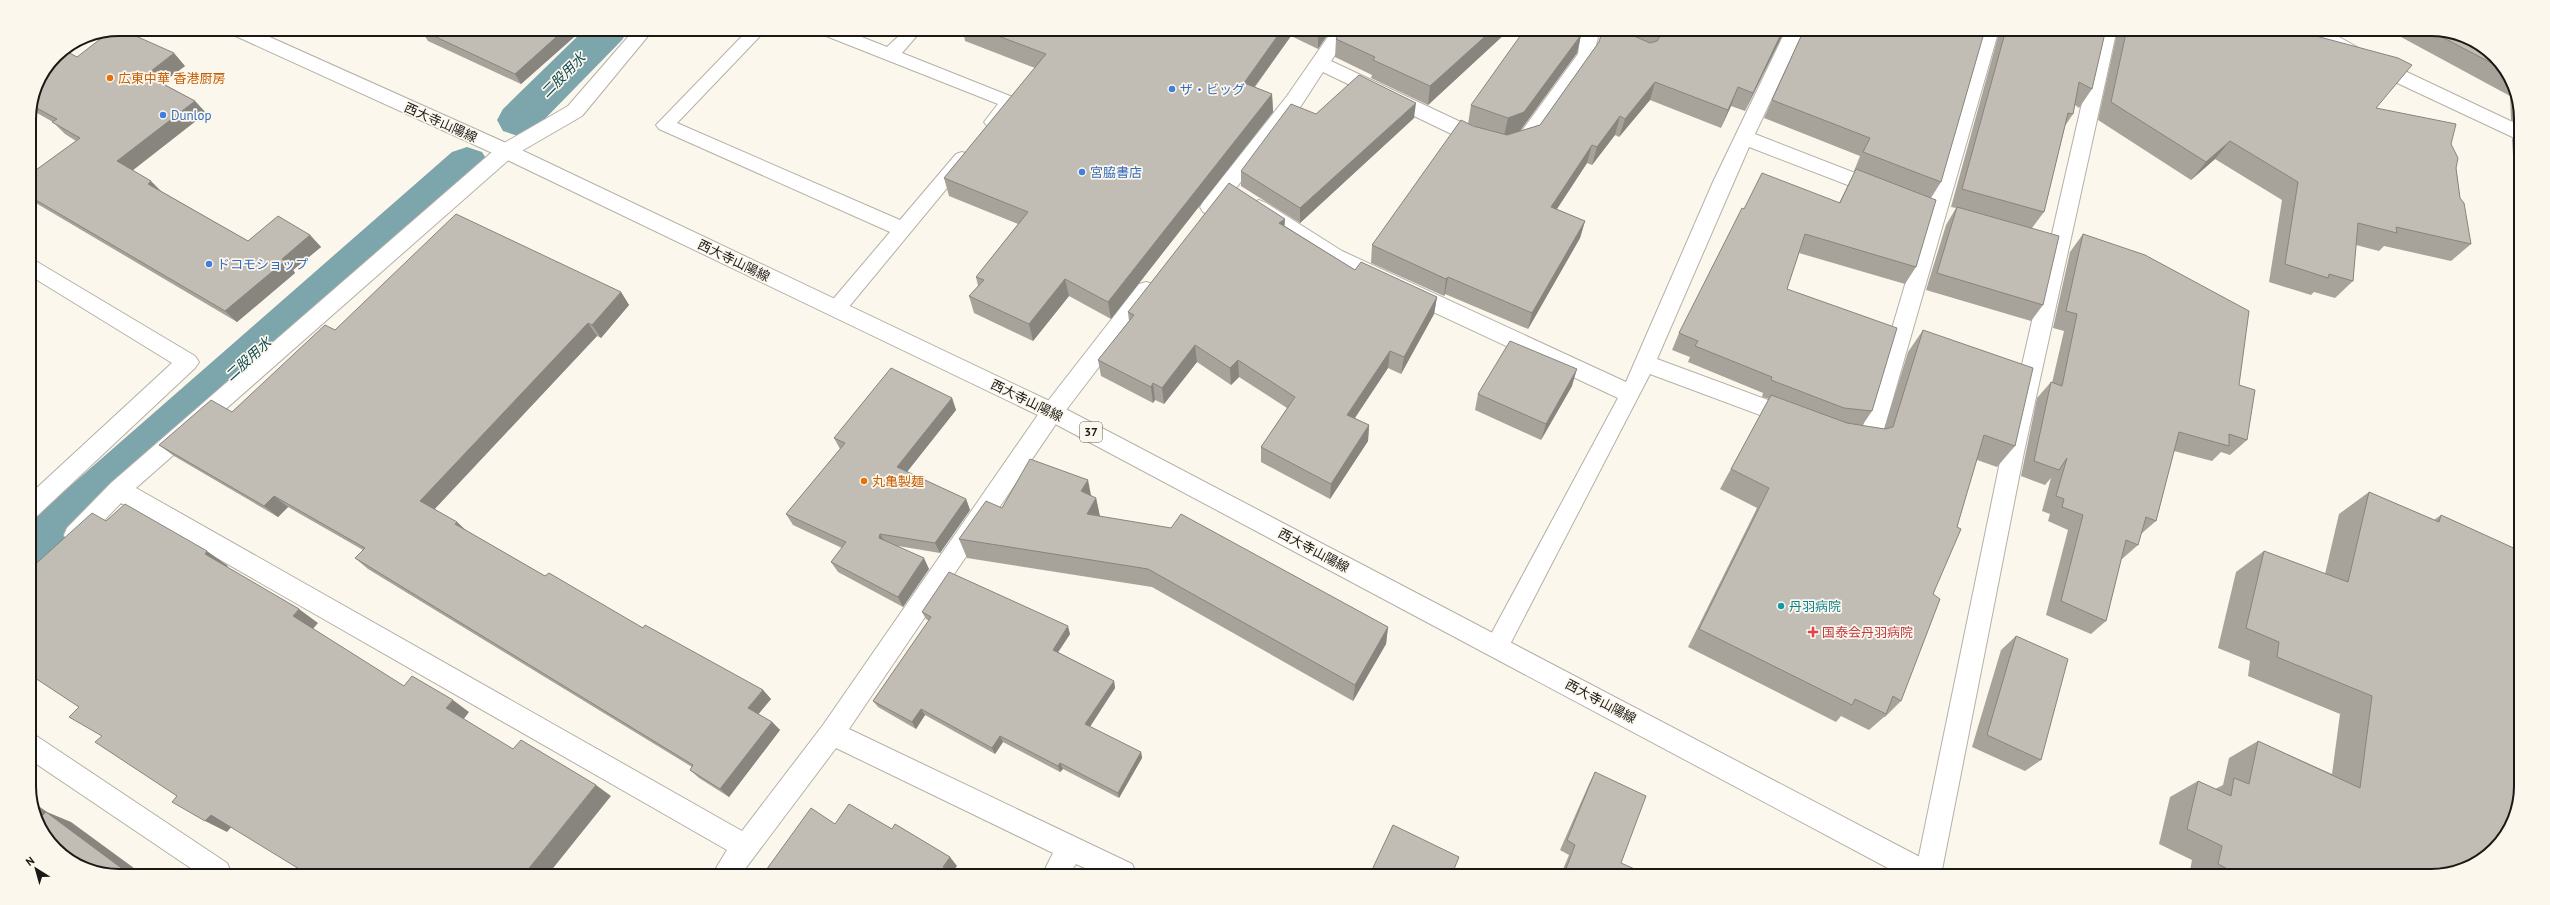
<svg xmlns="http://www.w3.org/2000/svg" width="2550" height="905" viewBox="0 0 2550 905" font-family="'PT Sans','Noto Sans JP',sans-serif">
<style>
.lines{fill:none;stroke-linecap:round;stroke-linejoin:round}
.canal{fill:#7da5ac;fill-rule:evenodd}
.lane-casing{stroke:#b5b0a7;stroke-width:2}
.street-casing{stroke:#b5b0a7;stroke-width:2}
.primary-casing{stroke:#b5b0a7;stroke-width:2}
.lane{fill:#fff;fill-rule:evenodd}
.street{fill:#fff;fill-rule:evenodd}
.primary{fill:#fff;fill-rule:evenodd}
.wall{fill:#a7a39b}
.shaded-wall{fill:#88847e}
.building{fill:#c2bdb4;stroke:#88847e}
.food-dot{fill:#e8710a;stroke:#fcf7ed;stroke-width:1.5}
.shop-dot{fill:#3f7fe0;stroke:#fcf7ed;stroke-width:1.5}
.culture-dot{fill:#0f9aa8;stroke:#fcf7ed;stroke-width:1.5}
.health-dot{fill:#e0444e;stroke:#fcf7ed;stroke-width:1.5}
.labels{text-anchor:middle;stroke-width:3.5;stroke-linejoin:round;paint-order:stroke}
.shield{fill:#fcf7ed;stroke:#5e5c56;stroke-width:1}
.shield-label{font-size:12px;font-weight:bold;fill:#1b1916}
.food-label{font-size:13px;fill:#c56008;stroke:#fcf7ed;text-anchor:start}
.shop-label{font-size:13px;fill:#366cbe;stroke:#fcf7ed;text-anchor:start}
.street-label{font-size:13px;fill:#1b1916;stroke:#fcf7ed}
.culture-label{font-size:13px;fill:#0d838f;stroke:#fcf7ed;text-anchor:start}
.health-label{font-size:13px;fill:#be3a42;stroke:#fcf7ed;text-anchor:start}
.water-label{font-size:14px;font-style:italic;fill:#104c54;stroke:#fcf7ed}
.rim{fill:none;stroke:#1b1916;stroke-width:2}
</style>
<rect width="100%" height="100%" fill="#fcf7ed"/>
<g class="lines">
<path class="canal" d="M 584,30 L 628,30 L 622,40 L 533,131 L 518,136 L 503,131 L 497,120 L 503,109 Z
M 467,147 L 482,152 L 489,163 L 482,174 L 47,570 L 29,577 L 29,522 L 452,152 Z"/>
<g class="lane-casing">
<path id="lane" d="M 748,30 L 766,30 L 677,123 L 900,220 L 956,154 L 962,152 L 968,154 L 971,159 L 843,314 L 836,317 L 829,314 L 827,309 L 829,304 L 890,232 L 659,129 L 656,125 Z
M 819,30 L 844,30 L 887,47 L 904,31 L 921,31 L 902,53 L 1015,98 L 1018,102 C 1011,113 1001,131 987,126 L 984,122 L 998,104 L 821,34 Z"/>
</g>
<g class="street-casing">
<path id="street" d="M 634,30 L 653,30 L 582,116 L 513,156 L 136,488 L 742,831 L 823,725 L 1044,406 L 1139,284 L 1146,282 L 1153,284 L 1156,290 L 1153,296 L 1060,418 L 849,729 L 1132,864 L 1136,873 L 1096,873 L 1076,864 L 1070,873 L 1043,873 L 1053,853 L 836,748 L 742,873 L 713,873 L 727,850 L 121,503 L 83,542 L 75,545 L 67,542 L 64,535 L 67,528 L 111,483 L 499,146 L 568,106 Z
M 1332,31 L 1351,31 L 1331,61 L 1482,132 L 1504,138 L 1521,132 L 1578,54 L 1581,32 L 1599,32 L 1593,60 L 1535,142 L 1504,152 L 1470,143 L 1323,72 L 1301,106 L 1217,212 L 1210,215 L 1203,212 L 1200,207 L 1203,202 L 1287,96 Z
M 1785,32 L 1803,32 L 1755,134 L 1886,185 L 1889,190 L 1886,195 L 1879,197 L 1749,147 L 1657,359 L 1800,412 L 1803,418 L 1800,424 L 1792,427 L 1650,374 L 1505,654 L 1497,657 L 1489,654 L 1485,646 L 1489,638 L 1618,398 L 1328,263 L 1252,213 L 1249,208 L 1252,203 L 1259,200 L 1266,203 L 1342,251 L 1626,382 L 1713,182 Z
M 1980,33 L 1998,33 L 1881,440 L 1878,447 C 1867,450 1856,447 1845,444 L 1842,437 L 1845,430 L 1853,428 L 1862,429 Z
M 2098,33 L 2116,33 L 2024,452 L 1941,875 L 1915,875 L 2002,452 Z
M 2308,33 L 2332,33 L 2373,56 L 2521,126 L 2521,141 L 2361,66 L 2311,38 Z
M 29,257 L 195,356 L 199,362 L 195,368 L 37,516 L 29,519 L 29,495 L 172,363 L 29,275 Z
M 29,733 L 38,737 L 227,863 L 231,872 L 195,871 L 29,759 Z"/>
</g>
<g class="primary-casing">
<path id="primary" d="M 226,29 L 252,29 L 513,146 L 1060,406 L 1937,866 L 1941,875 L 1901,875 L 1044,418 L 499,156 L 229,33 Z"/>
</g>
<use href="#lane" class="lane"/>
<use href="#street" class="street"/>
<use href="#primary" class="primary"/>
</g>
<path class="wall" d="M 421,30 L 582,30 L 521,84 L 428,41 Z
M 963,31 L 1330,31 L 1318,49 L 1291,36 L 1255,87 L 1272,94 L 1273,112 L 1111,319 L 1069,296 L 1033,341 L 974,313 L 969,296 L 978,286 L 976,277 L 1018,224 L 949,196 L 944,178 L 1035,68 L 965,41 Z
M 1340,31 L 1507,32 L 1428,105 L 1371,78 L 1372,75 L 1335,57 L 1336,39 Z
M 1602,32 L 1784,32 L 1745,111 L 1731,106 L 1721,128 L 1650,100 L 1619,137 L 1615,135 L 1592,165 L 1587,163 L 1557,209 L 1585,221 L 1580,238 L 1528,329 L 1445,294 L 1444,296 L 1371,263 L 1372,245 L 1473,126 L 1481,128 L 1468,124 L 1471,105 L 1581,35 L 1577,53 L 1520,131 L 1508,135 L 1540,125 L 1599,42 Z
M 1803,32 L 1941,182 L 1931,198 L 1916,267 L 1905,284 L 1799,253 L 1787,289 L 1872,411 L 1862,426 L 1884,429 L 1908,352 L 1923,330 L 2015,446 L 1997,467 L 1977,460 L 1933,594 L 1901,701 L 1885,717 L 1884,717 L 1869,730 L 1841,716 L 1836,722 L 1688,647 L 1757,508 L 1720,489 L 1769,399 L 1762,397 L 1763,393 L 1688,362 L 1690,357 L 1672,350 L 1679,333 L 1744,209 L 1839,203 L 1855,171 L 1854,171 L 1860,156 L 1764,118 L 1772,100 Z
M 1992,33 L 2105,33 L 2092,89 L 2079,108 L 2075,105 L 2073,114 L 2065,126 L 2044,212 L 2032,228 L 2043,305 L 2031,321 L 1926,290 L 1946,225 L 1956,208 L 1951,207 L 1999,33 Z
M 2117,33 L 2305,33 L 2376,108 L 2451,144 L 2456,168 L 2460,198 L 2471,244 L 2451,261 L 2384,246 L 2379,251 L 2356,245 L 2353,281 L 2335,298 L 2314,292 L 2311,295 L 2269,282 L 2282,200 L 2215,159 L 2191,180 L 2098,120 Z
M 2404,34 L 2460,34 L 2502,64 L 2521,113 L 2521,125 L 2511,120 L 2510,96 L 2401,37 Z
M 77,57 L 185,66 L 162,83 L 195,101 L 206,113 L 132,171 L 161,191 L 248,241 L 310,235 L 321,247 L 293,270 L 295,273 L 237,322 L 29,199 L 29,175 L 76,141 L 65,134 L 53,122 L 30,109 L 36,85 Z
M 1414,118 L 1300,223 L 1241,186 L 1241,171 Z
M 2521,131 L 2520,203 L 2516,202 L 2512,139 Z
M 1285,226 L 1355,270 L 1437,297 L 1434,314 L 1401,374 L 1388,368 L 1355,418 L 1369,425 L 1368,441 L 1330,499 L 1261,462 L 1261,447 L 1287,408 L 1239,377 L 1231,385 L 1197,362 L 1164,404 L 1155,400 L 1153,403 L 1101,376 L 1098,360 L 1129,321 L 1128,312 Z
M 2083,234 L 2239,385 L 2247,440 L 2230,455 L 2221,452 L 2212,461 L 2174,451 L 2156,521 L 2141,534 L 2138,545 L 2122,559 L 2121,559 L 2106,621 L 2091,634 L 2046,615 L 2068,530 L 2048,521 L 2050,514 L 2042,511 L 2051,478 L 2045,485 L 2021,476 L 2037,398 L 2051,382 L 2052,383 L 2064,331 L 2053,328 L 2070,252 Z
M 621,292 L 629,305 L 601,338 L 597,336 L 434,509 L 457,522 L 467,531 L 545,576 L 643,628 L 763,690 L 771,699 L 758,714 L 772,722 L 780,730 L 729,797 L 699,778 L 690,770 L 692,767 L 368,569 L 355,558 L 363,550 L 288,507 L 278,517 L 174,456 L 159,445 L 232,412 L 335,330 Z
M 1572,386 L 1541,440 L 1475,410 L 1478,394 Z
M 952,398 L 956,410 L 907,472 L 966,499 L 970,510 L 940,553 L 898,546 L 929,569 L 903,607 L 838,572 L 831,562 L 842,548 L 793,525 L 786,514 L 840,449 L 834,438 Z
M 2369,492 L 2434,520 L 2441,515 L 2431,876 L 2189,876 L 2192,860 L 2159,844 L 2170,797 L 2198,781 L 2215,789 L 2223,785 L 2229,758 L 2258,741 L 2332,774 L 2340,714 L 2248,676 L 2250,661 L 2218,648 L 2236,572 L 2264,551 L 2325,574 L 2339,514 Z
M 1091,496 L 1096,498 L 1100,516 L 1388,627 L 1386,644 L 1353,701 L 1152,587 L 967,558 L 959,539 L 1002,508 Z
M 922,612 L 1070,634 L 1058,652 L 1114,681 L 1115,688 L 1090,727 L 1141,752 L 1142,758 L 1119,798 L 1063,769 L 1060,772 L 1003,742 L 995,754 L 925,715 L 916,729 L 878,707 L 873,701 L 929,621 L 926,619 Z
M 2016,636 L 2041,760 L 2025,771 L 1972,747 L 2001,650 Z
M 1595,772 L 1621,863 L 1646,874 L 1561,874 L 1569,855 L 1560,850 L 1589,784 Z"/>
<path class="shaded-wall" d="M 564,30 L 582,30 L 521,84 L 515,74 Z
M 1281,31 L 1291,31 L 1291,36 L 1244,101 L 1244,83 Z
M 1318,31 L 1330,31 L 1318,49 Z
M 1490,32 L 1507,32 L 1428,105 L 1430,86 Z
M 1782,32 L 1784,32 L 1745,111 L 1753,93 Z
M 1581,35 L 1577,53 L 1520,131 L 1504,136 L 1508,118 Z
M 174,53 L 185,66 L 157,87 L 146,75 Z
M 1655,82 L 1650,100 L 1619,137 L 1625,119 Z
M 1738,87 L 1731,106 L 1721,128 L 1728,110 Z
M 1272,94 L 1273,112 L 1111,319 L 1108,302 Z
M 195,101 L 206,113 L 129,173 L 117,161 Z
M 1416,103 L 1414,118 L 1300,223 L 1300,208 Z
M 1620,116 L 1615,135 L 1592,165 L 1597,147 Z
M 2230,141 L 2215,159 L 2191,180 L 2206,162 Z
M 1592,145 L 1587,163 L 1547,224 L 1551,207 Z
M 151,181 L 163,193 L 148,184 Z
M 1285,219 L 1284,237 L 1279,223 Z
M 1585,221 L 1580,238 L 1528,329 L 1532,313 Z
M 310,235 L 321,247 L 293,270 L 295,273 L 237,322 L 225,311 L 282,259 Z
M 1448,277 L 1445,294 L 1444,296 L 1446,279 Z
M 1065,279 L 1069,296 L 1033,341 L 1029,324 Z
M 29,282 L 37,289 L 29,294 Z
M 621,292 L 629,305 L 601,338 L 592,325 Z
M 1437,297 L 1434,314 L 1401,374 L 1404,357 Z
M 588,323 L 597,336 L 432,512 L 420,501 Z
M 1195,345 L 1197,362 L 1164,404 L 1162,388 Z
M 1390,351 L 1388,368 L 1346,431 L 1347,415 Z
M 1238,360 L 1239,377 L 1231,385 L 1230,368 Z
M 1577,369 L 1572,386 L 1541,440 L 1546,424 Z
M 1153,383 L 1155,400 L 1153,403 L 1151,387 Z
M 952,398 L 956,410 L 902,478 L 897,467 Z
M 1369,425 L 1368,441 L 1330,499 L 1331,484 Z
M 1088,480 L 1092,500 L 1081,491 Z
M 274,496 L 288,507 L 278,517 L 264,506 Z
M 1096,498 L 1100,517 L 1087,514 Z
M 966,499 L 970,510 L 940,553 L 935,543 Z
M 457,522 L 468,533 L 455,524 Z
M 880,534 L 886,544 L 879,538 Z
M 207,551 L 228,566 L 225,569 L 205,554 Z
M 924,558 L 929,569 L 903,607 L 898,597 Z
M 299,609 L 318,623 L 312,630 L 293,616 Z
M 1068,626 L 1070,634 L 1055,657 L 1053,650 Z
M 1388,627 L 1386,644 L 1353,701 L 1355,685 Z
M 1114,681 L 1115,688 L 1087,731 L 1085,724 Z
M 763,690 L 771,699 L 756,717 L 748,708 Z
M 453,700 L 469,712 L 463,720 L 446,708 Z
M 921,709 L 925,715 L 916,729 L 912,722 Z
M 772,722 L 780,730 L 729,797 L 720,789 Z
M 1000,736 L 1003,742 L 995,754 L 992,748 Z
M 1141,752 L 1142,758 L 1119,798 L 1118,793 Z
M 1060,763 L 1063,769 L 1060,772 L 1058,766 Z
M 596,785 L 611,796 L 550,872 L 526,872 Z
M 33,802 L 47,812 L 71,822 L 138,871 L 122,871 L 37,813 Z
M 211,815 L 233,825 L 227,832 L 205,821 Z
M 950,857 L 957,866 L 952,873 L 943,867 Z"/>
<path class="building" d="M 120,29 L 174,53 L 146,75 L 195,101 L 117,161 L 151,181 L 148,184 L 248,241 L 278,216 L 310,235 L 282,259 L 285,261 L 225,311 L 29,196 L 29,175 L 80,138 L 52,122 L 57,119 L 31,105 L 36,85 L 56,55 L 64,50 L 77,57 L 112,30 Z
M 421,30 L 564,30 L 515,74 Z
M 985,31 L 1281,31 L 1244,83 L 1272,94 L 1108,302 L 1065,279 L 1029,324 L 969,296 L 984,280 L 976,277 L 1028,212 L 944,178 L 1046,54 Z
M 1340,31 L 1490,32 L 1430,86 L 1373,60 L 1375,57 L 1336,39 Z
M 1523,32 L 1582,32 L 1581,35 L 1524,112 L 1508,118 L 1471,105 Z
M 1602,32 L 1625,32 L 1650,43 L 1657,41 L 1661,35 L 1660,32 L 1782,32 L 1753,93 L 1738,87 L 1728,110 L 1655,82 L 1625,119 L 1620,116 L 1597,147 L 1592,145 L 1551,207 L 1585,221 L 1532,313 L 1448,277 L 1446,279 L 1372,245 L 1461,120 L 1473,126 L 1507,135 L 1540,125 L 1599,42 Z
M 1803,32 L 1984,33 L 1941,182 L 1863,152 L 1870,138 L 1772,100 Z
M 2005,33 L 2105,33 L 2092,89 L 2079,82 L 2073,114 L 2068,113 L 2044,212 L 1962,189 Z
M 2126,33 L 2305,33 L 2398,58 L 2412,65 L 2376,108 L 2456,124 L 2451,144 L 2458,158 L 2456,168 L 2460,198 L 2464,203 L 2471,244 L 2396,227 L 2397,233 L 2358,223 L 2353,281 L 2329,274 L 2328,278 L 2285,264 L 2298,182 L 2230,141 L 2206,162 L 2111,102 Z
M 2436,34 L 2460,34 L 2502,64 L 2505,70 Z
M 1359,75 L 1416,103 L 1300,208 L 1241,171 L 1291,104 L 1316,114 Z
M 1856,169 L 1936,200 L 1916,267 L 1805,234 L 1787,289 L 1897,328 L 1872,411 L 1844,408 L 1771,380 L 1772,377 L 1695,346 L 1698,341 L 1679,333 L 1742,208 L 1744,209 L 1762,173 L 1840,203 Z
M 1229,183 L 1285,219 L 1279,223 L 1355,270 L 1361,262 L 1437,297 L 1404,357 L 1390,351 L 1347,415 L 1369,425 L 1331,484 L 1261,447 L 1295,397 L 1238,360 L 1230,368 L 1195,345 L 1162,388 L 1153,383 L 1151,387 L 1098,360 L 1134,315 L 1128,312 Z
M 1957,207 L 2059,236 L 2043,305 L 1937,273 Z
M 456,214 L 621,292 L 592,325 L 588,323 L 420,501 L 457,522 L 455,524 L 545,576 L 549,573 L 643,628 L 645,625 L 763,690 L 748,708 L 772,722 L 720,789 L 690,770 L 693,765 L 355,558 L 365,548 L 274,496 L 264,506 L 159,445 L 211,400 L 232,412 L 325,325 L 335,330 Z
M 2083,234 L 2145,255 L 2249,311 L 2239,385 L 2255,390 L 2247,440 L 2229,434 L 2229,446 L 2179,432 L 2156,521 L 2146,517 L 2138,545 L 2126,540 L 2106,621 L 2061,601 L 2083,515 L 2062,507 L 2064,499 L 2056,496 L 2067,458 L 2059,470 L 2034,461 L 2051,382 L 2062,386 L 2077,314 L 2066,311 Z
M 1923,330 L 2033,368 L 2015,446 L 1984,435 L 1957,527 L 1961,529 L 1933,594 L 1940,599 L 1901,701 L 1893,696 L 1886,714 L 1855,699 L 1852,705 L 1699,629 L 1769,488 L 1731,469 L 1771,395 L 1847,423 L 1885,429 L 1893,427 Z
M 1510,341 L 1577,369 L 1546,424 L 1478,394 Z
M 891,368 L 952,398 L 897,467 L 966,499 L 935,543 L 880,534 L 879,538 L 924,558 L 898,597 L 831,562 L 846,542 L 786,514 L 845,443 L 834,438 Z
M 1030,459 L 1088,480 L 1081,491 L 1096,498 L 1087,514 L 1171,528 L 1181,514 L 1388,627 L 1355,685 L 1148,569 L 959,539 L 986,501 L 1002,508 Z
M 2369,492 L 2439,522 L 2441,515 L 2518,550 L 2516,815 L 2485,857 L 2431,876 L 2340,876 L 2334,873 L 2333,876 L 2241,876 L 2218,864 L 2222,846 L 2187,829 L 2198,781 L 2231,796 L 2234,778 L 2249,784 L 2258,741 L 2360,788 L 2372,696 L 2277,657 L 2279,642 L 2246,628 L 2264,551 L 2348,582 Z
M 125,504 L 207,551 L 205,554 L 299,609 L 293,616 L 404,686 L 412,676 L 453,700 L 446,708 L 513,749 L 521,740 L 596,785 L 526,872 L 304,872 L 211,815 L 205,821 L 172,802 L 177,796 L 95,742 L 102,736 L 69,717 L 79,707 L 29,674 L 29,570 L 92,513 L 106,521 Z
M 949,572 L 1068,626 L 1053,650 L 1114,681 L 1085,724 L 1141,752 L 1118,793 L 1060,763 L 1058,766 L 1000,736 L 992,748 L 921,709 L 912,722 L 873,701 L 931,617 L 922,612 Z
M 2016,636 L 2068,659 L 2041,760 L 1987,735 Z
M 1595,772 L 1646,796 L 1621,863 L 1646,874 L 1564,874 L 1575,845 L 1567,840 Z
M 849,804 L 892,829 L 895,824 L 950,857 L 943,867 L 953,873 L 764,873 L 811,808 L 835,824 Z
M 46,812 L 124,870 L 122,871 L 90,871 L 48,841 L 37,813 L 42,816 Z
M 1393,825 L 1459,857 L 1452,874 L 1370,874 Z"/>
<g class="food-dot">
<circle cx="110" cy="78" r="4"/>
<circle cx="864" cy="481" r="4"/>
</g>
<g class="shop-dot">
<circle cx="1172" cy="89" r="4"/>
<circle cx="163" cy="115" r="4"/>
<circle cx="1082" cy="172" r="4"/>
<circle cx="209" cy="264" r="4"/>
</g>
<circle class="culture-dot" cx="1781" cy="606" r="4"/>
<path class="health-dot" d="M1811 626h4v4h4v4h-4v4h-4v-4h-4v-4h4z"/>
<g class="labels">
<rect class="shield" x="1080" y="422" width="22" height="20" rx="3"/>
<g class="shield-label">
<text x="1091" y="436">37</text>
</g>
<g class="food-label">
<text x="118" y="83">広東中華 香港厨房</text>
<text x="872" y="486">丸亀製麺</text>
</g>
<g class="shop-label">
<text x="1180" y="94">ザ・ビッグ</text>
<text x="171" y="120">Dunlop</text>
<text x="1090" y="177">宮脇書店</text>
<text x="217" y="269">ドコモショップ</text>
</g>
<g class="street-label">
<text transform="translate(441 122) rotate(24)" y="5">西大寺山陽線</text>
<text transform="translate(734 260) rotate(26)" y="5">西大寺山陽線</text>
<text transform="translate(1027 400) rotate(26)" y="5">西大寺山陽線</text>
<text transform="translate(1314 550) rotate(28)" y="5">西大寺山陽線</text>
<text transform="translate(1601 701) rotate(28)" y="5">西大寺山陽線</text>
</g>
<g class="culture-label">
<text x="1789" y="611">丹羽病院</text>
</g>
<g class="health-label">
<text x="1822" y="637">国泰会丹羽病院</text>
</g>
<g class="water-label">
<text transform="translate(563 75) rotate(-45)" y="5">二股用水</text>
<text transform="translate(248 359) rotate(-42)" y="5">二股用水</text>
</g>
</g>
<path d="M0 0H2550V905H0ZM119 36H2431A83 83 0 0 1 2514 119V786A83 83 0 0 1 2431 869H119A83 83 0 0 1 36 786V119A83 83 0 0 1 119 36Z" fill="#fcf7ed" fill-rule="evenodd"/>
<path class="rim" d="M119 36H2431A83 83 0 0 1 2514 119V786A83 83 0 0 1 2431 869H119A83 83 0 0 1 36 786V119A83 83 0 0 1 119 36Z"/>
<g transform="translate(36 869) rotate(323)" stroke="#fcf7ed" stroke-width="3" paint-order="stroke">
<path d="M0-3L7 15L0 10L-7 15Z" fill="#1b1916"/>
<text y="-6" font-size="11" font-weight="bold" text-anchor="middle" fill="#1b1916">N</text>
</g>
</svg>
